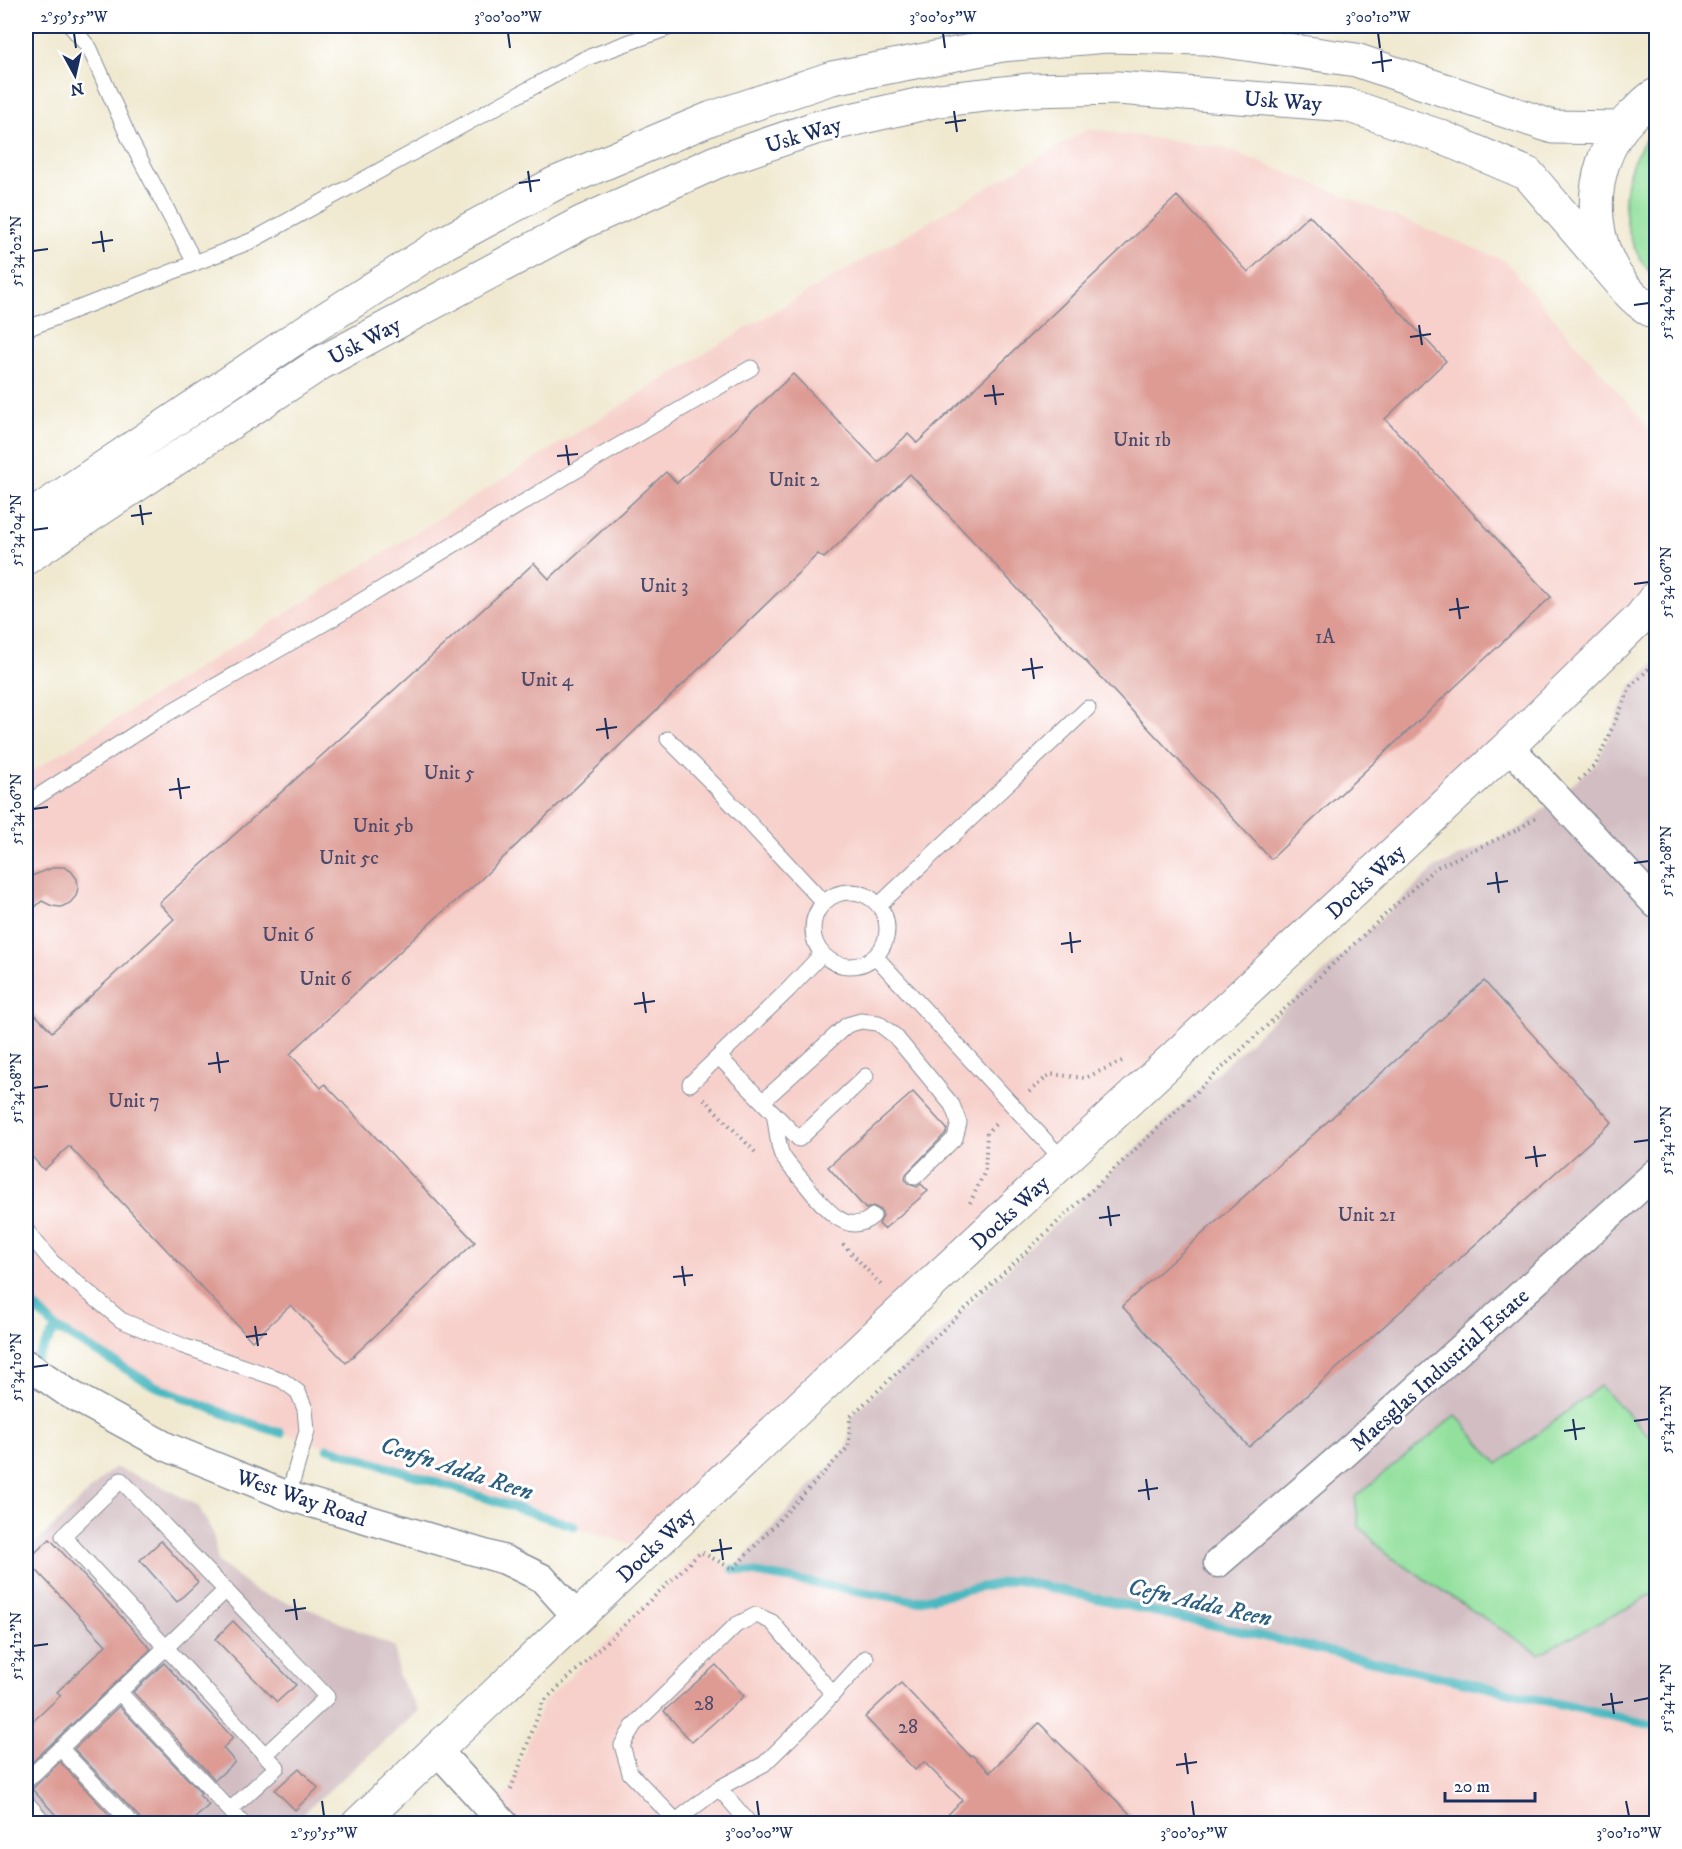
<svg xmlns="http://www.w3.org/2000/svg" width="1682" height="1849" viewBox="0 0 1682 1849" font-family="'IM FELL DW Pica',serif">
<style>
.built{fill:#f7d0cb}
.industrial{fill:#d2bec2}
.green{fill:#93e09d;stroke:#57887e;stroke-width:1.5}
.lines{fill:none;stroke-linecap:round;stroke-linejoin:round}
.stream{stroke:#48b7c0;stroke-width:9}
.building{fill:#dd9b94}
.lane-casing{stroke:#868c97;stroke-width:17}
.street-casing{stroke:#868c97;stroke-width:31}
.secondary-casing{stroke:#868c97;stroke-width:35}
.primary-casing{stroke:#868c97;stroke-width:35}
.path{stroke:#868c97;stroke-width:4;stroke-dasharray:1.5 4.5;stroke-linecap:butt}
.lane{stroke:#fff;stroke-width:15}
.street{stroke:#fff;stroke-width:28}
.secondary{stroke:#fff;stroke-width:33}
.primary{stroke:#fff;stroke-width:33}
.ticks{fill:none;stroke:#1b2f5e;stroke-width:2}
.labels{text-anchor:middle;stroke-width:6;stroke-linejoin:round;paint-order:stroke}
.number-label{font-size:20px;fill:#4c4a6c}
.street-label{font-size:22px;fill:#1b2f5e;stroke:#fff}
.water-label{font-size:24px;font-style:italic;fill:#2b5f80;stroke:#fff}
.neatline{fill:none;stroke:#1b2f5e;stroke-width:2}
.ticks-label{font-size:15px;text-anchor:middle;fill:#1b2f5e}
</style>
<rect width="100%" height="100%" fill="#fff"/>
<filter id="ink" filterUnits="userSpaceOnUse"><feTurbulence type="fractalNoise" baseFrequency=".0167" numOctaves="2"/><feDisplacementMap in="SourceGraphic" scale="12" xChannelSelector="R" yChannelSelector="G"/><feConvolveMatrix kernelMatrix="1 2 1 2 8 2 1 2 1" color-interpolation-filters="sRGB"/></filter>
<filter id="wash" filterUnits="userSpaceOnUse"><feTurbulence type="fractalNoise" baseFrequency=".008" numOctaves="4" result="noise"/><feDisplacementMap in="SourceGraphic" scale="24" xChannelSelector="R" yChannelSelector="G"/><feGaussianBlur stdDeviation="1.35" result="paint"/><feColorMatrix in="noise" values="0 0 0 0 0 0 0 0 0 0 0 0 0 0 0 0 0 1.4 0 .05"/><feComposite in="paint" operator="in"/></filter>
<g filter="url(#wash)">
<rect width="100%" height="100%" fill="#f0e9d0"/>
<path class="built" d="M 1088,129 L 1225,148 L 1504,260 L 1656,436 L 1656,597 L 648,1550 L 238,1419 L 153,1385 L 56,1328 L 26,1298 L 26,775 L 746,328 Z
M 701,1552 L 733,1569 L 915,1601 L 1016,1580 L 1656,1726 L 1656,1823 L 469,1824 L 510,1791 L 543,1702 Z"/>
<path class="industrial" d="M 1656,662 L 1656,1726 L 1016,1580 L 915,1601 L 733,1569 L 848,1447 L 850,1417 L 1435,868 L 1521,828 L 1596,764 L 1631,686 Z
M 114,1467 L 160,1485 L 199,1507 L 213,1533 L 218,1562 L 256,1592 L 314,1611 L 395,1647 L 398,1676 L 419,1711 L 292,1823 L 26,1824 L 26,1553 Z"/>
<path class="green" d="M 1656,126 L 1656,279 C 1622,244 1615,190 1640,149 C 1645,140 1649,132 1656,126 Z
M 1600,1386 L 1656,1443 L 1656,1593 L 1539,1654 L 1386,1554 L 1359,1526 L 1355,1497 L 1456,1415 L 1498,1464 Z"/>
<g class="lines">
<path class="stream" d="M 26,1298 L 56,1328 L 153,1385 L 238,1419 L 281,1433
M 33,1364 L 56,1328
M 328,1448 L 574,1526
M 733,1569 L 915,1601 L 1016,1580 L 1656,1726"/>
</g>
<g id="blocks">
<path class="building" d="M 1177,196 L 1248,272 L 1309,215 L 1446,361 L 1385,419 L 1551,597 L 1271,859 L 910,474 L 824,558 L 818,554 L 475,885 L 439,915 L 290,1054 L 321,1088 L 325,1084 L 475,1242 L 346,1363 L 291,1305 L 252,1341 L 69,1146 L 44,1170 L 26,1150 L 26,1005 L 52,1032 L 174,919 L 159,903 L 534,563 L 549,579 L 666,472 L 677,483 L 793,374 L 878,462 L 908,434 L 917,443 Z
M 55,867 L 64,867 L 71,871 L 77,879 L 78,888 L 76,896 L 70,903 L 61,907 L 52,906 L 42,901 L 26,915 L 26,878 Z
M 1484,981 L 1612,1122 L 1249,1447 L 1122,1306 Z
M 913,1092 L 947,1129 L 946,1133 L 906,1174 L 905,1179 L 908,1184 L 917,1187 L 921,1184 L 928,1191 L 884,1229 L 879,1224 L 883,1216 L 881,1210 L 873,1206 L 866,1209 L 828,1167 Z
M 50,1539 L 151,1649 L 26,1768 L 26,1728 L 61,1695 L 57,1692 L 106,1645 L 27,1560 Z
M 161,1541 L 198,1582 L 177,1602 L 140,1560 Z
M 233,1621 L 296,1685 L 277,1702 L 215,1639 Z
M 164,1663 L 233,1738 L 223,1748 L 235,1762 L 215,1780 L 133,1692 Z
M 716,1665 L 744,1696 L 692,1742 L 664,1711 Z
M 901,1683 L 970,1756 L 972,1755 L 990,1772 L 1039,1723 L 1140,1824 L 939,1824 L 962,1800 L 924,1762 L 915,1770 L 865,1717 Z
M 119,1706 L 201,1793 L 199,1795 L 209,1805 L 189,1824 L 142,1824 L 139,1817 L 74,1749 Z
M 60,1762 L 118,1824 L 64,1824 L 32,1789 Z
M 299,1768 L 318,1788 L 295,1810 L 275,1790 Z"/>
</g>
</g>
<g filter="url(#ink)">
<use href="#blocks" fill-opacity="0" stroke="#868c97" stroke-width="1.5"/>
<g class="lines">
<g class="lane-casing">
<path id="lane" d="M 71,26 L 90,49 L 129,138 L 195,263
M 26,329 L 251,241 L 584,59 L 673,26
M 668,739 L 716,787 L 823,902
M 26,804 L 158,719 L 330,620 L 565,477 L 751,368
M813 929a37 37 0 1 1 74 0a37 37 0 1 1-74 0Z
M 879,905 L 1088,708
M 875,956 L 1064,1161
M 719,1057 L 799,1139 L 866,1076
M 690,1084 L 788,990 L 822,954
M 763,1101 L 847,1025 L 861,1021 L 878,1023 L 895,1036 L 952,1105 L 959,1123 L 955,1138 L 915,1177
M 774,1113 C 777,1126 777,1144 782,1155 C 787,1164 796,1173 803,1181 C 818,1199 845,1241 873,1216
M 26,1230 L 52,1262 L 121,1320 L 183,1346 L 282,1380 L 298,1392 L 305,1409 L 307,1431 L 288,1496
M 121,1480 L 327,1697 L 265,1755 L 63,1536 Z
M 119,1692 L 243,1824
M 60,1748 L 132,1824
M 26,1781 L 226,1590
M 719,1788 L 750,1824
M 26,1802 L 45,1824
M 230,1810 L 277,1767 L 265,1755
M 675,1820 L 630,1773 L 622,1745 L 634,1725 L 736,1625 L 756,1615 L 772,1622 L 833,1694
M 672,1824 L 719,1788 L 764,1764 L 812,1717 L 866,1658"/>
</g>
<g class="street-casing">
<path id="street" d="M 1509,746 L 1656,904
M 26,1364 L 68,1393 L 167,1447 L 288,1496 L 505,1560 L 542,1578 L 578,1618
M 1218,1563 L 1342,1456 L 1656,1173
M 437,1750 L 504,1824"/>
</g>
<g class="secondary-casing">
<path id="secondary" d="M 358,1824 L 888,1324 L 1509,746 L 1641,617 L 1656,597"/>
</g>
<g class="primary-casing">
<path id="primary" d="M 1656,95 C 1647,99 1640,109 1632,116 C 1577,169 1586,276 1656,313
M 26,520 L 291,341 L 444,243 L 554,184 L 712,118 L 832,78 L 1002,45 L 1107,36 L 1205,38 L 1356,60 L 1553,127 L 1620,128
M 26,558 L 321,363 L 581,223 L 716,162 L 815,128 L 939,100 L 1030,90 L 1117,88 L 1347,105 L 1439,136 L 1528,174 L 1622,284"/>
</g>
<path class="path" d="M 1579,780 L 1596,764 L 1631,686 L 1656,662
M 1029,1092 L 1050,1074 L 1085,1078 L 1122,1061
M 704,1099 L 757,1154
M 970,1203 L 985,1171 L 987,1132 L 998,1122
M 843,1244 L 883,1287
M 511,1789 L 543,1702 L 701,1552 L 733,1569 L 849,1446 L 850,1417 L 1435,868 L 1521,828 L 1537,816
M 406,1824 L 430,1818 L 455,1824"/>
<use href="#lane" class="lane"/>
<use href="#street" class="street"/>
<use href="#secondary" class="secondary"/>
<use href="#primary" class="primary"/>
</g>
</g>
<path class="ticks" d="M 74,33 L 76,48M 508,33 L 510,48M 943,33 L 945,48M 1378,33 L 1380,48M 1381,51 L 1383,72M 1372,63 L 1392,60M 954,111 L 957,132M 945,123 L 966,120M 528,171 L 531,192M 519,183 L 540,180M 101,231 L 104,252M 92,243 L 113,240M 33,251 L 48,249M 1634,305 L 1649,303M 1419,325 L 1422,345M 1410,337 L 1431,334M 993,385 L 996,405M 984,396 L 1004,394M 566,445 L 569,465M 557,456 L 578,454M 140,505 L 143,525M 131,516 L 152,513M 33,530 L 48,528M 1634,584 L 1649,582M 1457,598 L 1460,619M 1449,610 L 1469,607M 1031,658 L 1034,679M 1022,670 L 1043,667M 605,718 L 608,739M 596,730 L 617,727M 178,778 L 181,799M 169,790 L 190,787M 33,809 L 48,807M 1634,863 L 1649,861M 1496,872 L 1499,893M 1487,884 L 1508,881M 1070,932 L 1072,953M 1061,944 L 1081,941M 643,992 L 646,1013M 634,1004 L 655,1001M 217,1052 L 220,1073M 208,1064 L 229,1061M 33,1088 L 48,1086M 1634,1142 L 1649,1140M 1534,1146 L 1537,1167M 1525,1158 L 1546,1155M 1108,1206 L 1111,1226M 1099,1218 L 1120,1215M 682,1266 L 685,1286M 673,1277 L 693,1275M 255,1326 L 258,1346M 246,1337 L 267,1334M 33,1367 L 48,1365M 1573,1419 L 1576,1440M 1634,1421 L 1649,1419M 1564,1431 L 1585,1428M 1146,1479 L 1149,1500M 1138,1491 L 1158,1488M 720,1539 L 723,1560M 711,1551 L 732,1548M 294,1599 L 297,1620M 285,1611 L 306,1608M 33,1646 L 48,1644M 1611,1693 L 1614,1714M 1634,1701 L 1649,1698M 1602,1705 L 1623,1702M 1185,1753 L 1188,1774M 1176,1765 L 1197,1762M 322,1801 L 324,1816M 757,1801 L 759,1816M 1192,1801 L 1194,1816M 1626,1801 L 1629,1816"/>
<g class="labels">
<g class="number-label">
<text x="1142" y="446">Unit 1b</text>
<text x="794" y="486">Unit 2</text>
<text x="664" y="592">Unit 3</text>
<text x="1325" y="643">1A</text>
<text x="547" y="686">Unit 4</text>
<text x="449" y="779">Unit 5</text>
<text x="383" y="832">Unit 5b</text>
<text x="349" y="864">Unit 5c</text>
<text x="288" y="941">Unit 6</text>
<text x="325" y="985">Unit 6</text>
<text x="134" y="1107">Unit 7</text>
<text x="1367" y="1221">Unit 21</text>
<text x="704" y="1710">28</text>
<text x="908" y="1733">28</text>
</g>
<g class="street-label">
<text transform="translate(1283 100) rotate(4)" y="8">Usk Way</text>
<text transform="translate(803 134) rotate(-17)" y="8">Usk Way</text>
<text transform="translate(364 340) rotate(-28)" y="8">Usk Way</text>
<text transform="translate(1365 881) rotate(-43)" y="8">Docks Way</text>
<text transform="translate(1009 1212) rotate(-43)" y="8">Docks Way</text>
<text transform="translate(1439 1369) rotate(-42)" y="8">Maesglas Industrial Estate</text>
<text transform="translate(302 1497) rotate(19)" y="8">West Way Road</text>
<text transform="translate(655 1544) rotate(-44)" y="8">Docks Way</text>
</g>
<g class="water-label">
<text transform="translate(457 1468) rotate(18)" y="8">Cenfn Adda Reen</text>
<text transform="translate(1200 1602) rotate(13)" y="8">Cefn Adda Reen</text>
</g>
</g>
<rect width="1682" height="1849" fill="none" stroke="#fff" stroke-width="66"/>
<g transform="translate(75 75) rotate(172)" stroke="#ffffff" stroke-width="4.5" paint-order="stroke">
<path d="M0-4.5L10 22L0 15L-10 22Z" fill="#1b2f5e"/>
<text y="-9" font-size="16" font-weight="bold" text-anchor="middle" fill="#1b2f5e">N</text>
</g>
<path d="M1445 1792v9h90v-9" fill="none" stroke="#1b2f5e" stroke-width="3"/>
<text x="1454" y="1792" font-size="18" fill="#1b2f5e" stroke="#ffffff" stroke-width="4.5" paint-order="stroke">20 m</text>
<rect x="33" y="33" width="1616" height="1783" class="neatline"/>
<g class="ticks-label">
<text x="74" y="22">2°59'55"W</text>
<text x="508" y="22">3°00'00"W</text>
<text x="943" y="22">3°00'05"W</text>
<text x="1378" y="22">3°00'10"W</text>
<text transform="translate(16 251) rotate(-90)" y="5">51°34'02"N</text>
<text transform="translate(1666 303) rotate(-90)" y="5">51°34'04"N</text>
<text transform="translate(16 530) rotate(-90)" y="5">51°34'04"N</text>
<text transform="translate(1666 582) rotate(-90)" y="5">51°34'06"N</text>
<text transform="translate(16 809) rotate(-90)" y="5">51°34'06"N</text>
<text transform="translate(1666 861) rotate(-90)" y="5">51°34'08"N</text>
<text transform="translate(16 1088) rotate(-90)" y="5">51°34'08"N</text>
<text transform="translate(1666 1140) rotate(-90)" y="5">51°34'10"N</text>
<text transform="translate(16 1367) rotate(-90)" y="5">51°34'10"N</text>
<text transform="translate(1666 1419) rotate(-90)" y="5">51°34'12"N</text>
<text transform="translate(16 1646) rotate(-90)" y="5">51°34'12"N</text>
<text transform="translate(1666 1698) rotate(-90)" y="5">51°34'14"N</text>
<text x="324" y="1838">2°59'55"W</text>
<text x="759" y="1838">3°00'00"W</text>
<text x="1194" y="1838">3°00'05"W</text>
<text x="1629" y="1838">3°00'10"W</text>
</g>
</svg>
